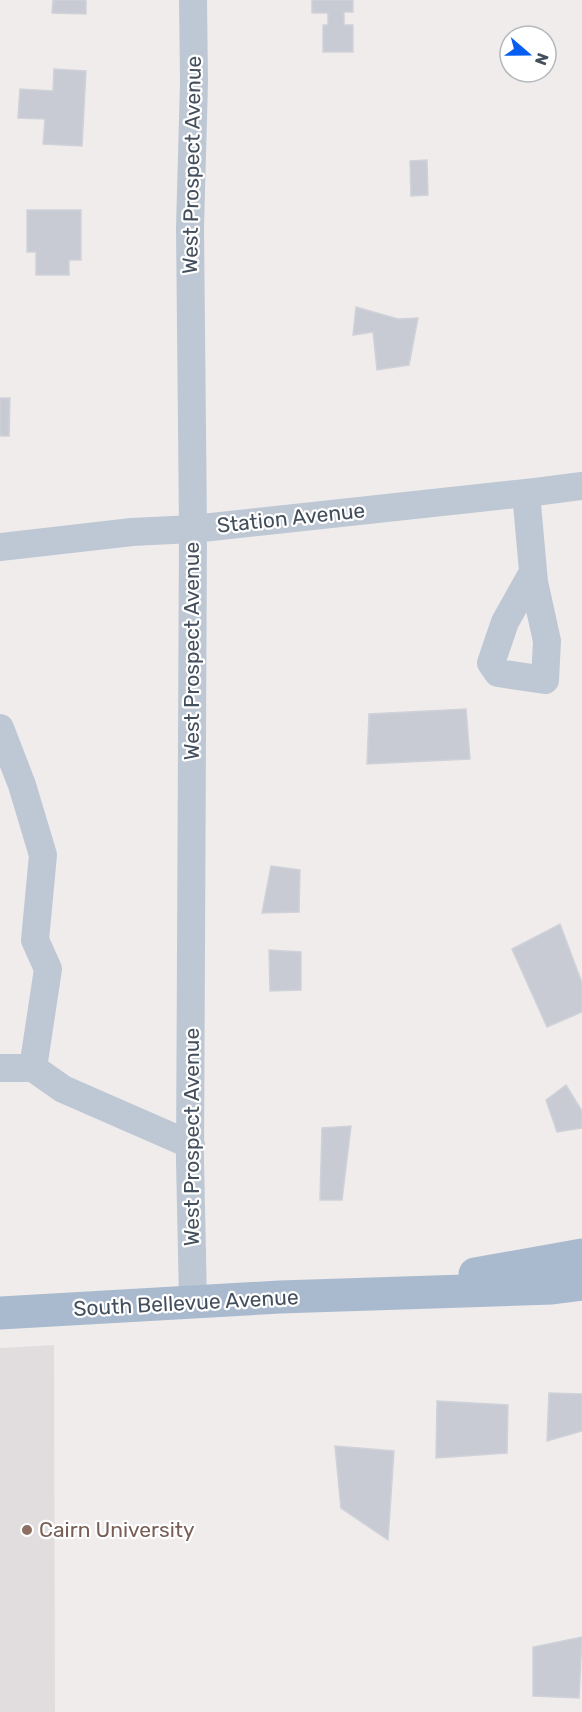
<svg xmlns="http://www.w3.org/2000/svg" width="582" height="1712" viewBox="0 0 582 1712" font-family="Rubik,sans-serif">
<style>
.education{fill:#e1ddde}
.building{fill:#c8cbd3;stroke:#d0d2d9;stroke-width:1.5}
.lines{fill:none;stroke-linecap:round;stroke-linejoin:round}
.minor{stroke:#bec8d4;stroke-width:28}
.major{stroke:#a9bacf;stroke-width:33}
.education-dot{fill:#8d6e63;stroke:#fff;stroke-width:2}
.labels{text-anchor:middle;stroke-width:4.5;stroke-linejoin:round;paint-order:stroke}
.street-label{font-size:21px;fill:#434f5c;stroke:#fff}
.education-label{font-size:21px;fill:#785e54;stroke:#fff;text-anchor:start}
</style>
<rect width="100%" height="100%" fill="#f0ecec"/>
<path class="education" d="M 54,1345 L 55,1712 L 0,1712 L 0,1348 Z"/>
<path class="building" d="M 53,0 L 86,0 L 86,14 L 52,13 Z
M 312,0 L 353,0 L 353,12 L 344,12 L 344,25 L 353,25 L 353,52 L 323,52 L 323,25 L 328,25 L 328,13 L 312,13 Z
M 54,69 L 86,71 L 82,146 L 43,144 L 45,119 L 18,118 L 20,89 L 53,91 Z
M 427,160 L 428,195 L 411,196 L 410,161 Z
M 27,210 L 81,210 L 81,260 L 69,260 L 69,275 L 36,275 L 36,252 L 27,252 Z
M 356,307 L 398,319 L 418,318 L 409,365 L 377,370 L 373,332 L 353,335 Z
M 0,398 L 10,398 L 9,436 L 0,436 Z
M 466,709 L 470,759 L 367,764 L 369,714 Z
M 271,866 L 300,870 L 299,912 L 262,913 Z
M 560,924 L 582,983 L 582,1012 L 547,1027 L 512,949 Z
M 269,950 L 301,952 L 301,990 L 270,991 Z
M 566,1085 L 582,1111 L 582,1128 L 557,1132 L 546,1100 Z
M 351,1126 L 342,1200 L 320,1200 L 322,1128 Z
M 549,1393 L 582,1394 L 582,1431 L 547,1441 Z
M 437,1401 L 508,1405 L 507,1453 L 436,1458 Z
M 335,1446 L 394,1451 L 388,1540 L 341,1508 Z
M 582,1637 L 579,1698 L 533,1696 L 533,1647 Z"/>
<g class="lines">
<path class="minor" d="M 193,0 L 194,82 L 190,228 L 193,529 L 190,1161 L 193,1301
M 526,493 L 534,582 L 547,641 L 545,680 L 498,673 L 491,663 L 505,622 L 533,572
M 0,547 L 132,532 L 193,529 L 535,492 L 582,486
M 0,728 L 22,785 L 43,855 L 35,940 L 48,969 L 33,1068 L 63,1089 L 191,1145
M 0,1068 L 33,1068"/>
<path class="major" d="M 475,1274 L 582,1255
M 0,1313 L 280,1297 L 552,1288 L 582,1284"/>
</g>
<circle class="education-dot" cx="27" cy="1530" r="6"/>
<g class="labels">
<g class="street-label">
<text transform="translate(192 165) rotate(-89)" y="7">West Prospect Avenue</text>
<text transform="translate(291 518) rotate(-6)" y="7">Station Avenue</text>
<text transform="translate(192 651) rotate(-90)" y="7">West Prospect Avenue</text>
<text transform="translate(192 1137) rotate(-90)" y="7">West Prospect Avenue</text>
<text transform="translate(186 1303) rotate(-3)" y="7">South Bellevue Avenue</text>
</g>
<g class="education-label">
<text x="39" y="1537">Cairn University</text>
</g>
</g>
<g transform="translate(528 54) rotate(110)"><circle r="28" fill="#ffffff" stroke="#b4b9be" stroke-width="1.5"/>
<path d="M0-4.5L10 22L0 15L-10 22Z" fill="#055df1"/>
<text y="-9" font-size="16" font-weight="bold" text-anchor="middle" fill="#434f5c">N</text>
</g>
</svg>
